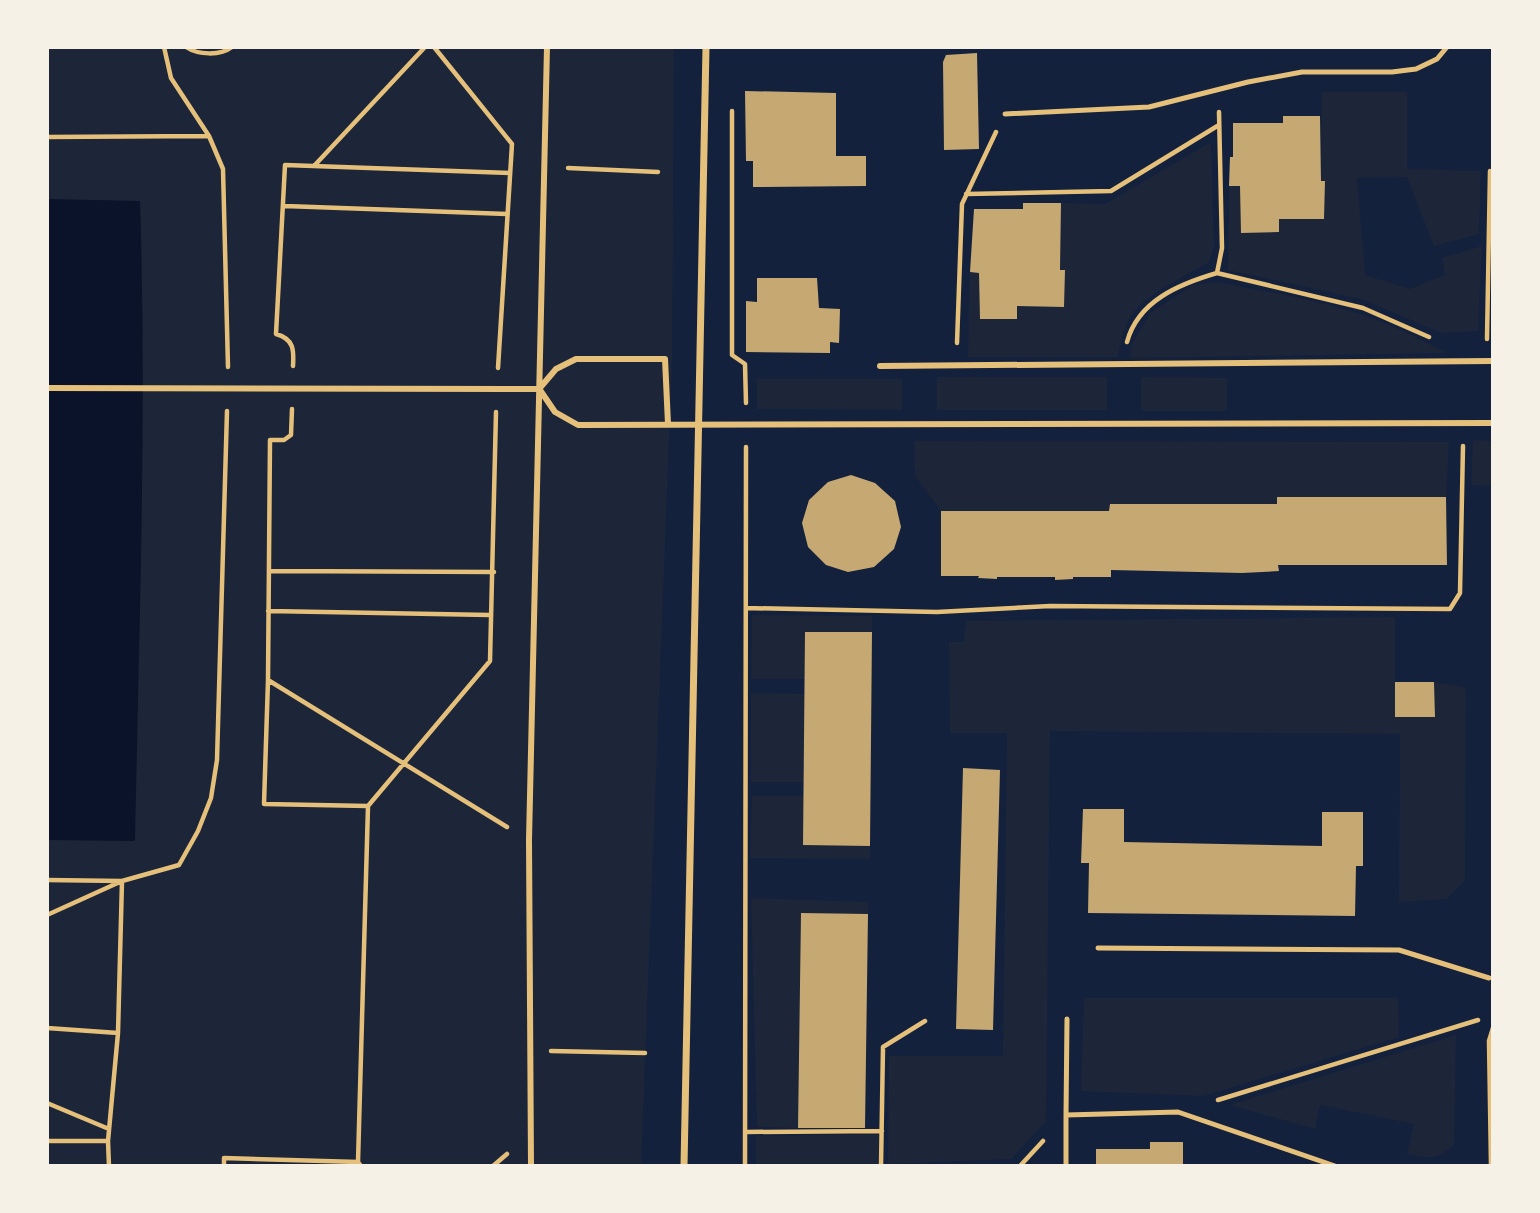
<svg xmlns="http://www.w3.org/2000/svg" width="1540" height="1213" viewBox="0 0 1540 1213" font-family="Rubik,sans-serif">
<style>
.green{fill:#1d2539}
.water{fill:#0b132b}
.building{fill:#c6a872}
.lines{fill:none;stroke-linecap:round;stroke-linejoin:round}
.path{stroke:#e5c07b;stroke-width:4.5}
.service{stroke:#e5c07b;stroke-width:5}
.pedestrian{stroke:#e5c07b;stroke-width:6}
.minor{stroke:#e5c07b;stroke-width:7}
</style>
<rect width="100%" height="100%" fill="#14213d"/>
<path class="green" d="M 47,47 L 674,47 L 672,362 L 641,1166 L 47,1166 Z
M 1322,92 L 1407,92 L 1407,169 L 1481,171 L 1479,234 L 1434,246 L 1407,177 L 1357,178 L 1365,275 L 1410,289 L 1445,275 L 1442,258 L 1482,246 L 1478,331 L 1442,333 L 1361,299 L 1228,270 L 1229,186 L 1240,186 L 1279,232 L 1279,219 L 1324,218 L 1325,181 L 1321,181 Z
M 1211,142 L 1214,246 L 1209,262 C 1191,272 1153,292 1139,306 C 1126,319 1120,340 1118,357 L 968,357 L 970,272 L 979,273 L 1017,306 L 1065,270 L 1060,270 L 1061,203 L 1105,204 Z
M 1216,282 C 1265,291 1316,300 1363,315 C 1393,325 1420,339 1447,353 L 1130,358 L 1131,346 L 1150,313 L 1193,285 Z
M 937,377 L 1107,377 L 1107,410 L 937,410 Z
M 1141,377 L 1227,378 L 1227,411 L 1141,411 Z
M 757,379 L 902,379 L 902,410 L 757,409 Z
M 1473,440 L 1493,441 L 1493,486 L 1471,485 Z
M 914,441 L 1449,442 L 1446,497 L 1277,499 L 1277,504 L 1110,506 L 1109,511 L 941,511 L 915,476 Z
M 752,615 L 872,616 L 872,632 L 805,632 L 805,679 L 751,679 Z
M 1395,617 L 1395,717 L 1435,717 L 1434,682 L 1466,687 L 1465,880 L 1446,899 L 1399,902 L 1400,734 L 1050,731 L 1046,1121 L 1011,1159 L 888,1164 L 889,1056 L 1003,1056 L 1007,733 L 950,733 L 949,642 L 964,642 L 966,621 Z
M 751,693 L 805,694 L 803,782 L 751,782 Z
M 752,796 L 804,796 L 870,846 L 870,859 L 750,858 Z
M 751,898 L 868,902 L 868,914 L 801,914 L 798,1128 L 757,1127 Z
M 1084,998 L 1398,998 L 1399,1037 L 1203,1096 L 1081,1091 Z
M 1456,1035 L 1454,1145 C 1436,1160 1429,1159 1407,1154 L 1414,1124 L 1320,1105 L 1315,1129 L 1230,1105 Z
M 879,1134 L 878,1166 L 756,1166 L 756,1136 Z"/>
<path class="water" d="M 47,199 L 140,201 C 147,414 139,628 135,841 L 47,840 Z"/>
<path class="building" d="M 977,53 L 979,149 L 944,150 L 943,62 L 946,55 Z
M 745,91 L 836,93 L 836,156 L 866,156 L 866,186 L 753,187 L 753,161 L 746,161 Z
M 1283,116 L 1320,116 L 1321,181 L 1325,181 L 1324,219 L 1279,219 L 1279,232 L 1241,233 L 1240,186 L 1229,186 L 1230,157 L 1233,157 L 1233,123 L 1283,123 Z
M 1023,203 L 1061,203 L 1060,270 L 1065,270 L 1064,307 L 1017,306 L 1017,319 L 980,319 L 979,273 L 970,272 L 974,209 L 1023,209 Z
M 757,278 L 817,278 L 819,308 L 840,309 L 839,343 L 830,342 L 830,353 L 746,352 L 746,301 L 757,302 Z
M 851,475 L 875,483 L 895,501 L 901,527 L 894,549 L 874,567 L 848,572 L 826,565 L 808,547 L 802,523 L 809,500 L 828,482 Z
M 1277,497 L 1446,497 L 1447,565 L 1278,565 L 1279,571 L 1242,573 L 1111,570 L 1111,577 L 1073,577 L 1073,579 L 1055,580 L 1055,577 L 997,577 L 997,579 L 978,578 L 979,576 L 941,576 L 941,511 L 1109,511 L 1110,504 L 1277,504 Z
M 805,632 L 872,632 L 870,846 L 803,845 Z
M 1395,682 L 1434,682 L 1435,717 L 1395,717 Z
M 963,768 L 1000,770 L 993,1030 L 956,1029 Z
M 1083,809 L 1124,809 L 1124,842 L 1322,846 L 1322,812 L 1363,812 L 1363,866 L 1356,866 L 1355,916 L 1088,913 L 1089,863 L 1081,863 Z
M 801,913 L 868,914 L 865,1128 L 798,1128 Z
M 1150,1142 L 1183,1142 L 1183,1166 L 1096,1166 L 1096,1149 L 1150,1149 Z"/>
<g class="lines">
<path class="path" d="M 164,47 L 171,78 L 209,136 L 223,169 L 228,367
M 186,47 C 198,55 220,56 232,47
M 434,47 L 512,144 L 498,368
M 732,111 L 732,355 L 745,364 L 746,403
M 47,137 L 208,136
M 314,166 L 425,47
M 568,168 L 658,172
M 966,194 L 1111,191 L 1219,125
M 285,206 L 507,214
M 1217,273 L 1363,308 L 1429,337
M 1487,339 L 1490,171
M 1127,342 C 1138,301 1179,284 1217,273 L 1222,248 L 1219,112
M 957,343 L 962,204 L 996,132
M 293,366 C 294,350 294,339 276,334 L 285,165 L 510,173
M 292,409 L 291,435 L 284,440 L 270,440 L 268,680 L 507,827
M 269,571 L 494,572
M 746,608 L 937,612 L 1050,606 L 1450,609 L 1460,593 L 1463,446
M 268,611 L 490,615
M 268,680 L 264,804 L 368,806
M 47,880 L 122,881 L 118,1033 L 108,1141 L 109,1166
M 47,915 L 122,881 L 179,865 L 198,831 L 211,798 L 217,760 L 227,411
M 47,1028 L 118,1033
M 551,1051 L 645,1053
M 1218,1100 L 1478,1020
M 47,1103 L 109,1129
M 745,1132 L 882,1131
M 47,1141 L 108,1141
M 224,1166 L 224,1158 L 358,1162
M 361,1166 L 358,1162 L 368,806 L 490,661 L 496,412
M 493,1166 L 507,1154
M 745,1166 L 746,447
M 881,1166 L 883,1047 L 925,1021
M 1020,1166 L 1043,1141
M 1491,1166 L 1489,1041 L 1493,1028"/>
<path class="service" d="M 1005,114 L 1149,107 L 1248,82 L 1302,72 L 1392,72 L 1416,69 L 1437,59 L 1447,47
M 1098,948 L 1399,950 L 1489,978
M 1066,1115 L 1067,1019
M 1066,1166 L 1066,1115 L 1178,1112 L 1335,1166"/>
<path class="pedestrian" d="M 880,366 L 1493,361
M 47,388 L 539,389
M 539,389 L 556,369 L 576,359 L 665,359 L 668,424
M 540,390 L 555,412 L 578,425 L 1493,423
M 531,1166 L 529,840 L 547,47"/>
<path class="minor" d="M 684,1166 L 706,47"/>
</g>
<rect width="1540" height="1213" fill="none" stroke="#f6f1e7" stroke-width="98"/>
</svg>
